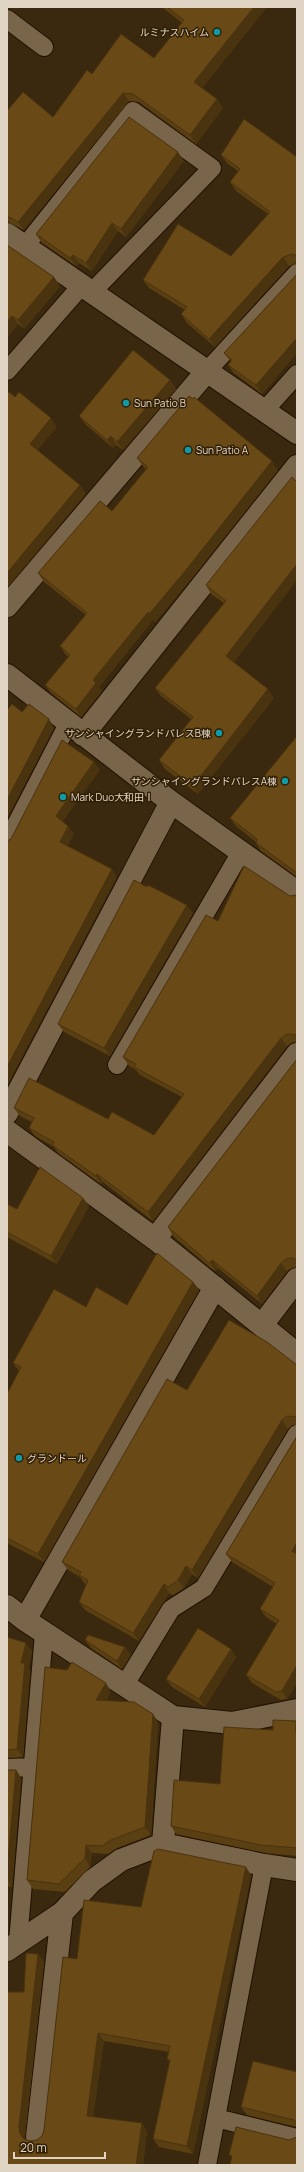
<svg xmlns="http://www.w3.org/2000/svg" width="304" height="2172" viewBox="0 0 304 2172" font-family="Manrope,'Noto Sans JP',sans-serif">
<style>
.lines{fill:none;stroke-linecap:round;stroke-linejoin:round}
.lane-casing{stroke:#211100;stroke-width:20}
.street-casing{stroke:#211100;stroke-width:24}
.lane{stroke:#79654a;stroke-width:18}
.street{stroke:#79654a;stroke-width:22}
.wall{fill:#5a3f12}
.shaded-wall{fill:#4a330f}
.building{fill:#694915;stroke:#4a330f}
.culture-dot{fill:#0f9aa8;stroke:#301f04;stroke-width:1.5}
.labels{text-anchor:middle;stroke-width:3;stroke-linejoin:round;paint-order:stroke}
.poi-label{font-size:10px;fill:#e0d4c5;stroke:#301f04;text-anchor:start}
</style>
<rect width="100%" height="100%" fill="#3a290e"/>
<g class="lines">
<g class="lane-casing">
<path id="lane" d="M 7,19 L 44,47
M 25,246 L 133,111 L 212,168 L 92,292
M 7,371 L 82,285
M 207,371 L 297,273
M 264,411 L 297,374
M 7,842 L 68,724
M 117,1065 L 241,852
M 124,1686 L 171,1609 L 204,1588 L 297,1434
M 7,1768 L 31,1767
M 18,1942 L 44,1633
M 216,2118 L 297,2138
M 207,2165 L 264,1865"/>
</g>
<g class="street-casing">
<path id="street" d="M 7,234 L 297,433
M 7,606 L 207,371
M 7,675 L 171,802 L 297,892
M 83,735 L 297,466
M 7,1113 L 171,802
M 7,1131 L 155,1239 L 297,1354
M 155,1239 L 297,1054
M 262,1325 L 297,1279
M 7,1606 L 25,1620 L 173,1717 L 232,1723 L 297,1710
M 25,1620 L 215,1287
M 163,1844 L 173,1717
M 7,1950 L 62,1913 L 92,1881 L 121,1860 L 163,1844 L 264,1865 L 297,1870
M 37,2137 L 62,1913"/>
</g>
<use href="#lane" class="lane"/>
<use href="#street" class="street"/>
</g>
<path class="wall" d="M 162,7 L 267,7 L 202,88 L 217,99 L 223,108 L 196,144 L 139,102 L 129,101 L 24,230 L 8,222 L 7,222 L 7,111 L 53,117 L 92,74 L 154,58 L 182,23 Z
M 221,155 L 297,157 L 297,263 L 289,266 L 215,347 L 187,323 L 181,314 L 185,310 L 149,288 L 143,280 L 231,256 L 268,214 L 236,191 L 230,182 L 238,171 L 227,163 Z
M 184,161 L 126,237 L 118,231 L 92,271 L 79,263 L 76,266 L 41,242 L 36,234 Z
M 7,245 L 60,286 L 24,329 L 18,324 L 7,338 Z
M 297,274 L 297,353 L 262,394 L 234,373 L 228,365 L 231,362 L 224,353 Z
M 170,380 L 176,389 L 123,450 L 116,445 L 113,448 L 85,424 L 79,416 Z
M 137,458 L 278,470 L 192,578 L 155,622 L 153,620 L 99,687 L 102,691 L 81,717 L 51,693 L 45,685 L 69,657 L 66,655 L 60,646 L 86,615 L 44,582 L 38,573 L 112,511 L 146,469 L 143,466 Z
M 297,482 L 297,580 L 234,662 L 274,698 L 198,794 L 165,769 L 159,760 L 191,719 L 161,696 L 155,688 L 224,603 L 211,594 L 206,585 Z
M 297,736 L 297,877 L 261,851 L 256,843 L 256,842 L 236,826 L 230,818 Z
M 297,895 L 297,1043 L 293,1042 L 287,1046 L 153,1221 L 103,1182 L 101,1184 L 58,1153 L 54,1147 L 35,1136 L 29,1128 L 32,1122 L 20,1116 L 14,1108 L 108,1119 L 154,1135 L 182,1097 L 140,1075 L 136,1070 L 129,1066 L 123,1057 L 218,921 L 290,896 Z
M 193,913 L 110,1056 L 64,1032 L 58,1024 Z
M 297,1059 L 297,1267 L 292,1268 L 287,1271 L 262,1304 L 218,1268 L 216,1271 L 212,1269 L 173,1236 L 168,1227 Z
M 7,1204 L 17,1209 L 89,1206 L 57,1264 L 7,1237 Z
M 193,1282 L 199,1290 L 44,1562 L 7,1543 L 7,1394 L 19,1371 L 13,1363 L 127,1305 Z
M 297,1365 L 297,1425 L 292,1425 L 288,1429 L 198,1578 L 192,1574 L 184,1588 L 173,1595 L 169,1593 L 139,1641 L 85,1610 L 79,1602 L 86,1584 L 85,1584 L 80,1577 L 68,1570 L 62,1562 L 187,1390 Z
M 297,1436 L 297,1683 L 287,1699 L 281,1700 L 252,1683 L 246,1675 L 277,1624 L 266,1617 L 260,1609 L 273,1587 L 232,1562 L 226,1554 Z
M 7,1637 L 32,1651 L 28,1668 L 30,1671 L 23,1757 L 7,1758 Z
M 85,1640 L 131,1655 L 122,1669 L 91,1648 Z
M 231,1649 L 236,1657 L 205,1707 L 172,1687 L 166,1679 Z
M 45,1667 L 111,1692 L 106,1701 L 158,1722 L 151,1835 L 117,1848 L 108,1854 L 92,1853 L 90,1867 L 65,1892 L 33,1889 L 27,1880 Z
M 297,1722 L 297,1856 L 266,1853 L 176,1834 L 171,1826 L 220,1784 L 273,1730 Z
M 7,1770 L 16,1770 L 21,1778 L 12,1887 L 7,1886 Z
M 251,1875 L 193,2154 L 159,2147 L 153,2139 L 170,2063 L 167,2059 L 169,2052 L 104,2041 L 93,2117 L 147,2131 L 143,2165 L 7,2165 L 24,1992 L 38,1954 L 44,1962 L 25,2136 L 25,2139 L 30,2141 L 37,2140 L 42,2136 L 44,2130 L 77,1959 L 141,1907 Z
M 297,2072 L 297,2127 L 247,2115 L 241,2107 Z"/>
<path class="shaded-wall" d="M 254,7 L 267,7 L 200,90 L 194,82 Z
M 123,93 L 129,101 L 24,230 L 18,222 Z
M 217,99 L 223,108 L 196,144 L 190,135 Z
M 178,152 L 184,161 L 126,237 L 121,229 Z
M 112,223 L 118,231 L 92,271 L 86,263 Z
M 73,255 L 79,263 L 76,266 L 70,258 Z
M 283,257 L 289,266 L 215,347 L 209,339 Z
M 54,277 L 60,286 L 24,329 L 18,320 Z
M 12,316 L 18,324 L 7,338 L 7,322 Z
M 297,338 L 297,353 L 262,394 L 256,385 Z
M 170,380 L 176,389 L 123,450 L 117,442 Z
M 51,418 L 57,427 L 36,452 L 30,444 Z
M 111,436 L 116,445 L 113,448 L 107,440 Z
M 272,461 L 278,470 L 192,578 L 155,622 L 149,614 Z
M 80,485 L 86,494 L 7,588 L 7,573 Z
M 297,564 L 297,580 L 232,665 L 226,656 Z
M 148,612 L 153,620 L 99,687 L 102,691 L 81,717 L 76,709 L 93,680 Z
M 268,689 L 274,698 L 198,794 L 193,786 Z
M 49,719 L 54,728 L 7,819 L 7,800 Z
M 94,762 L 100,770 L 61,824 L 56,816 Z
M 68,826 L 74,834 L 66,850 L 60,842 Z
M 112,869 L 117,877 L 7,1086 L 7,1067 Z
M 187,905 L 193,913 L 110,1056 L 104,1048 Z
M 281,1038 L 287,1046 L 153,1221 L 148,1212 Z
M 97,1174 L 103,1182 L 101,1184 L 96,1176 Z
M 83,1198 L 89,1206 L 57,1264 L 51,1256 Z
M 212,1260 L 218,1268 L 216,1271 L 210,1263 Z
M 281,1263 L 287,1271 L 262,1304 L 257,1296 Z
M 193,1282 L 199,1290 L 44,1562 L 38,1554 Z
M 282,1420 L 288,1429 L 198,1578 L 192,1570 Z
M 297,1542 L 297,1558 L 292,1551 Z
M 186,1566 L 192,1574 L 184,1588 L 178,1580 Z
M 164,1584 L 169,1593 L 139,1641 L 133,1633 Z
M 26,1643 L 32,1651 L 28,1668 L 30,1671 L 23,1757 L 17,1749 L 21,1663 Z
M 125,1647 L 131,1655 L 122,1669 L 117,1661 Z
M 231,1649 L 236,1657 L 205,1707 L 199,1699 Z
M 297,1665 L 297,1683 L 287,1699 L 282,1691 Z
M 106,1683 L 111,1692 L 101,1708 L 96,1700 Z
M 153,1714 L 158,1722 L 151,1835 L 145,1827 Z
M 296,1721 L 297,1722 L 297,1735 L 296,1733 Z
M 16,1770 L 21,1778 L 12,1887 L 7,1879 L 7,1872 Z
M 86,1845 L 92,1853 L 90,1867 L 85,1858 Z
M 246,1867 L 251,1875 L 193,2154 L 187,2146 Z
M 38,1954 L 44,1962 L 25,2136 L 26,2142 L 20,2134 L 19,2127 Z
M 98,2033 L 104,2041 L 92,2124 L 87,2116 Z
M 142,2123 L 147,2131 L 143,2165 L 136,2165 Z"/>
<path class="building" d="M 167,7 L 254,7 L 194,82 L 217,99 L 190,135 L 133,94 L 123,93 L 18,222 L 7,216 L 7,111 L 23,92 L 53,117 L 87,70 L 92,74 L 121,34 L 154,58 L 184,20 Z
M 129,117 L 178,152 L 121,229 L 112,223 L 86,263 L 73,255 L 70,258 L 36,234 Z
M 244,119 L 297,157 L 297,256 L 293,254 L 283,257 L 209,339 L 181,314 L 187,307 L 143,280 L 178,224 L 231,256 L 270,212 L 230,182 L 240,169 L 221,155 Z
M 7,245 L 54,277 L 18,320 L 12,316 L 7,322 Z
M 297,274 L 297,338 L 256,385 L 228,365 L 232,360 L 224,353 Z
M 133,350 L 170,380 L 117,442 L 111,436 L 107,440 L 79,416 Z
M 9,392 L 15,397 L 19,392 L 51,418 L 30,444 L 80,485 L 7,573 L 7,394 Z
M 189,396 L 193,399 L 194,397 L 272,461 L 186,570 L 149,614 L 148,612 L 93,680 L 96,683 L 76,709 L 45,685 L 70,655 L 60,646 L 87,613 L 38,573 L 100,501 L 112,511 L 148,467 L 137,458 Z
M 292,477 L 297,482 L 297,564 L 226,656 L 268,689 L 193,786 L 159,760 L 193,717 L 155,688 L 226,601 L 206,585 Z
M 12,704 L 22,712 L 29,704 L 49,719 L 7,800 L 7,710 Z
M 297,736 L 297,873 L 256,843 L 257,839 L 230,818 Z
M 62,740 L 94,762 L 56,816 L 68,826 L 60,842 L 112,869 L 7,1067 L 7,841 L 11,839 Z
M 244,866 L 290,896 L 297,895 L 297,1035 L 287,1034 L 281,1038 L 148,1212 L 97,1174 L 96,1176 L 52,1145 L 54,1142 L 29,1128 L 34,1118 L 14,1108 L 29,1078 L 108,1119 L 112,1112 L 154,1135 L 184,1094 L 134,1067 L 136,1064 L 123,1057 L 206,915 L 218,921 Z
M 134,880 L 147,887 L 148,885 L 187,905 L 104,1048 L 58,1024 Z
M 297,1059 L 297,1260 L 292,1258 L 286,1259 L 281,1263 L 257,1296 L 212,1260 L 210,1263 L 207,1261 L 168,1227 Z
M 40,1167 L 83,1198 L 51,1256 L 7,1232 L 7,1204 L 17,1209 Z
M 157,1253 L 193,1282 L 38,1554 L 7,1538 L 7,1394 L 21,1367 L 13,1363 L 54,1289 L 86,1307 L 96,1287 L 127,1305 Z
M 229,1320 L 267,1342 L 297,1365 L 297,1417 L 296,1417 L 287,1416 L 282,1420 L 192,1570 L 186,1566 L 178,1580 L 168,1587 L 164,1584 L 133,1633 L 79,1602 L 88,1580 L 79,1575 L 81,1572 L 62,1562 L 167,1379 L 187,1390 Z
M 297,1436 L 297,1542 L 292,1551 L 297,1554 L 297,1665 L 282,1691 L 276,1692 L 246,1675 L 279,1620 L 260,1609 L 275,1583 L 226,1554 Z
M 198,1628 L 231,1649 L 199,1699 L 166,1679 Z
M 88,1635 L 125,1647 L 117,1661 L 85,1640 Z
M 7,1637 L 26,1643 L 21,1663 L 25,1663 L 17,1749 L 7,1750 Z
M 72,1662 L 106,1683 L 96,1700 L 134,1702 L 153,1714 L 145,1827 L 111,1840 L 102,1846 L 86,1845 L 85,1858 L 59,1884 L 27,1880 L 45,1667 L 67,1670 Z
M 273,1720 L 296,1721 L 296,1733 L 297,1733 L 297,1848 L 261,1845 L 171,1826 L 174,1780 L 220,1784 L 224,1727 L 273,1730 Z
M 7,1770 L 16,1770 L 7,1872 Z
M 158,1849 L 246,1867 L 187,2146 L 153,2139 L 170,2060 L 167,2059 L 170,2046 L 98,2033 L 87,2116 L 142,2123 L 136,2165 L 7,2165 L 7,1992 L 24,1992 L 26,1953 L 38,1954 L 19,2127 L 20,2134 L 24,2139 L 30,2141 L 37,2140 L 42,2136 L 44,2130 L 63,1957 L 77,1959 L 84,1900 L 141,1907 L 154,1851 Z
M 253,2061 L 297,2072 L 297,2123 L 294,2120 L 241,2107 Z
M 236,2127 L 289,2140 L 297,2137 L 297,2165 L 230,2165 L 232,2156 L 229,2155 Z"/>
<g class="culture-dot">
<circle cx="217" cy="32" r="4"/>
<circle cx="126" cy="403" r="4"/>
<circle cx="188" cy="450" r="4"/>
<circle cx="219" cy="733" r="4"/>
<circle cx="285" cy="781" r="4"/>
<circle cx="63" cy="797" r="4"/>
<circle cx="19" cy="1458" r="4"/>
</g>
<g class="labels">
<g class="poi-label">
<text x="209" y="36" text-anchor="end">ルミナスハイム</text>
<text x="134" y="407">Sun Patio B</text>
<text x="196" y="454">Sun Patio A</text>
<text x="211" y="737" text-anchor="end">サンシャイングランドパレスB棟</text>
<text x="277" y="785" text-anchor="end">サンシャイングランドパレスA棟</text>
<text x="71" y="801">Mark Duo大和田Ⅰ</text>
<text x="27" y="1462">グランドール</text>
</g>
</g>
<rect width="304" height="2172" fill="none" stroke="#e0d4c5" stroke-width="16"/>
<path d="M14 2152v6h91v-6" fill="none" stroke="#e0d4c5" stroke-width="2"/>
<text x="20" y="2152" font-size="12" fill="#e0d4c5" stroke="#301f04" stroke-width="3" paint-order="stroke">20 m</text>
</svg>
